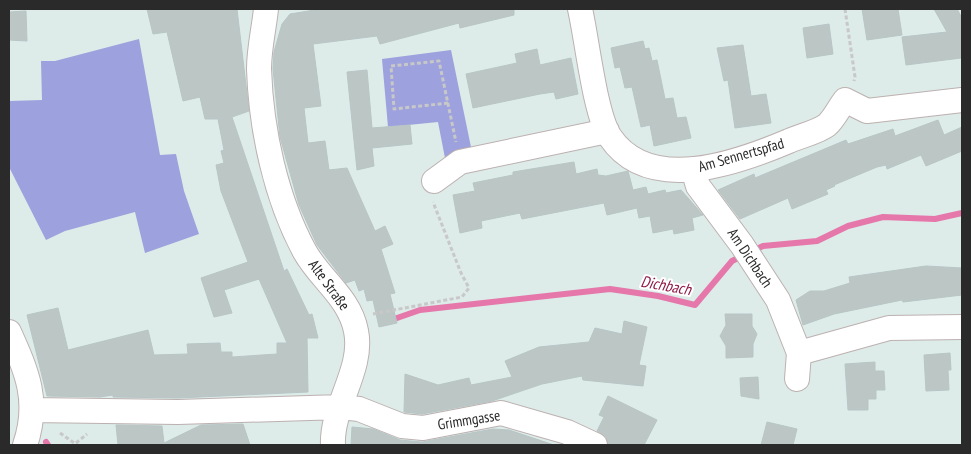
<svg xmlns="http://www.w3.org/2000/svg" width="971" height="454" viewBox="0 0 971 454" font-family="'PT Sans Narrow',sans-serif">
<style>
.green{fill:#9da1dd}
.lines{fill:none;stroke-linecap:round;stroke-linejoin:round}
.stream{stroke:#e577aa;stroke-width:6}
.building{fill:#bcc6c5;stroke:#b7c6c5}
.minor-casing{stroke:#bcb1b0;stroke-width:26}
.path{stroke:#c8c8c8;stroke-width:3;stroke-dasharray:4 2.5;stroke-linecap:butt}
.minor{stroke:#fff;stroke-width:24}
.labels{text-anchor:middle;stroke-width:4;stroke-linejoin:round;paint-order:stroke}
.street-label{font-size:15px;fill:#2a2a2a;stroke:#fff}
.water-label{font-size:16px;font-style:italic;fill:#901745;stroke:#fff}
</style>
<rect width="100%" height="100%" fill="#ddebe9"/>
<path class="green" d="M 139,39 L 160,155 L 176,154 L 184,191 L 199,234 L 145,253 L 135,212 L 65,231 L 46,240 L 9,167 L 9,101 L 42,100 L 41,61 L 55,61 Z
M 451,50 L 472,152 L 445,158 L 438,122 L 388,127 L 382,59 Z"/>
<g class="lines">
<path class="stream" d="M 753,251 L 763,246 L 817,241 L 848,226 L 883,217 L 935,219 L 962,213
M 397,318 L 420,310 L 610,289 L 658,296 L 695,305 L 732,261 L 744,255
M 46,442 L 48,445"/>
</g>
<path class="building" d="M 147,9 L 237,9 L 249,111 L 232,117 L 284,271 L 287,269 L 309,315 L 312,314 L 318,338 L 307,338 L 308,392 L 178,398 L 113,397 L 113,395 L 100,397 L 47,396 L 27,315 L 58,308 L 68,350 L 148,330 L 154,355 L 188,354 L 187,344 L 220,343 L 221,352 L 232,352 L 232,357 L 277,354 L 277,343 L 287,343 L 259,279 L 224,290 L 232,313 L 214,317 L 201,278 L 248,262 L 221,191 L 216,165 L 224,163 L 221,151 L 224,150 L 218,119 L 205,119 L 200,97 L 183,101 L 167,32 L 153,34 Z
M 321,9 L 514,9 L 514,15 L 460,28 L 459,23 L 380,44 L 377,36 L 313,44 L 321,106 L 304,108 L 308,143 L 325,141 L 329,170 L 347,168 L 375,231 L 385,226 L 393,244 L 381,249 L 395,293 L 390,294 L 397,323 L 379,327 L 373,300 L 367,301 L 364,289 L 359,291 L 355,280 L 346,283 L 317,245 L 299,205 L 280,137 L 273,69 L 274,52 L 282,24 L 290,14 Z
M 862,9 L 898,9 L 902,35 L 867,40 Z
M 934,9 L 957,9 L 962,18 L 962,60 L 961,58 L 906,65 L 902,37 L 947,32 Z
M 26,11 L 27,41 L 9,40 L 9,12 Z
M 829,24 L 833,54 L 807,58 L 803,28 Z
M 643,41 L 645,49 L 649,48 L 652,61 L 657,60 L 665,99 L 673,98 L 677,118 L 686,117 L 691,138 L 654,146 L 650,125 L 641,127 L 632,87 L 625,88 L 620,67 L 615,68 L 611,48 Z
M 743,45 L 751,96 L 766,94 L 771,123 L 735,128 L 728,80 L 724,81 L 717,48 Z
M 537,49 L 540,65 L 571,58 L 578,94 L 556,99 L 554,92 L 540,94 L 473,108 L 466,74 L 517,63 L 515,54 Z
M 367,70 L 372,128 L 410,125 L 412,144 L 372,148 L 374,166 L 357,170 L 347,72 Z
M 938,120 L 944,135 L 962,127 L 962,151 L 926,166 L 921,155 L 887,169 L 886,165 L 877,167 L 834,185 L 835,186 L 826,190 L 828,194 L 792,209 L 788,198 L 740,219 L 718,190 L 754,174 L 755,178 L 846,140 L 848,144 L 893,129 L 895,136 Z
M 574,162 L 576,174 L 597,169 L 598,175 L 606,176 L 628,171 L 633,190 L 646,187 L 648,194 L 665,190 L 666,193 L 681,190 L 703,215 L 692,218 L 694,230 L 674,234 L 673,229 L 653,233 L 650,216 L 639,218 L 637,208 L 607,215 L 604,203 L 522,219 L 520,213 L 481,221 L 482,228 L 460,233 L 453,195 L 475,191 L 473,183 L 513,175 L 513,172 Z
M 926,266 L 962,268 L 962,295 L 903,302 L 902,300 L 834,314 L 803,325 L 796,300 L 810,291 L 824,291 L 850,283 L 849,277 Z
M 725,314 L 752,314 L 752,326 L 757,334 L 753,344 L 753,357 L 726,358 L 726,346 L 720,336 L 726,325 Z
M 624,321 L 647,327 L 639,365 L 646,366 L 643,386 L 583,380 L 582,376 L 542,384 L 492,401 L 422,414 L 404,412 L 405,374 L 438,385 L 469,378 L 471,385 L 512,377 L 505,361 L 539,347 L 589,342 L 595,328 L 622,334 Z
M 950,353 L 951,370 L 948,370 L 949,390 L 926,391 L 924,355 Z
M 875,362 L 875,371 L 884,371 L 885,390 L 876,390 L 876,399 L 868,399 L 868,410 L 848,410 L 845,364 Z
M 758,377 L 759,399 L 741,396 L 740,378 Z
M 608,396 L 657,420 L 644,445 L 608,445 L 606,437 L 597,431 L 604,417 L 599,415 Z
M 767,422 L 797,429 L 793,445 L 761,445 Z
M 243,424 L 250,445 L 118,445 L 116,425 L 162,426 L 164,443 L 201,425 Z
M 352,427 L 373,429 L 400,440 L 422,442 L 493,429 L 509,430 L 554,445 L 351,445 Z"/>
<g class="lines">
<g class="minor-casing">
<path id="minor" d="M 266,9 C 264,28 259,49 259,69 C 261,130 276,199 305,252 C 320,279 350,298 356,331 C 364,369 331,407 333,445
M 580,9 C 587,39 595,115 610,137 C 649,195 737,163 789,141 C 800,136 818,132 827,125 C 834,119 839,108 845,100 L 867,111 L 962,100
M 693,169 L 698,186 L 742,245 L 778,300 L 799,353 L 797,379
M 434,181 L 460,162 L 607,131
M 9,332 C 27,372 40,401 25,445
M 799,353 L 889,328 L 962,327
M 32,410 L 178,412 L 341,407 L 359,409 L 402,426 L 423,428 L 501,413 L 567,432 L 595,445"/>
</g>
<path class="path" d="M 845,9 L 855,77 L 854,81
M 448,103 L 394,109 L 391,66 L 439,61 L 456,142
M 373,314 L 462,297 L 469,288 L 461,273 L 433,202
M 60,433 L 77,445
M 76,443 L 87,434"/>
<use href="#minor" class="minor"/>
</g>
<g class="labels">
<g class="street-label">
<text transform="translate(741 155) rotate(-16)" y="5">Am Sennertspfad</text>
<text transform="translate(750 258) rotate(56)" y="5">Am Dichbach</text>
<text transform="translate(329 285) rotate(54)" y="5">Alte Straße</text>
<text transform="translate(469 420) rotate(-9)" y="5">Grimmgasse</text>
</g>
<g class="water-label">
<text transform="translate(666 285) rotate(10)" y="6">Dichbach</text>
</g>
</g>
<rect width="971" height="454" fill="none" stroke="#2a2a2a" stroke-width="20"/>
</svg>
